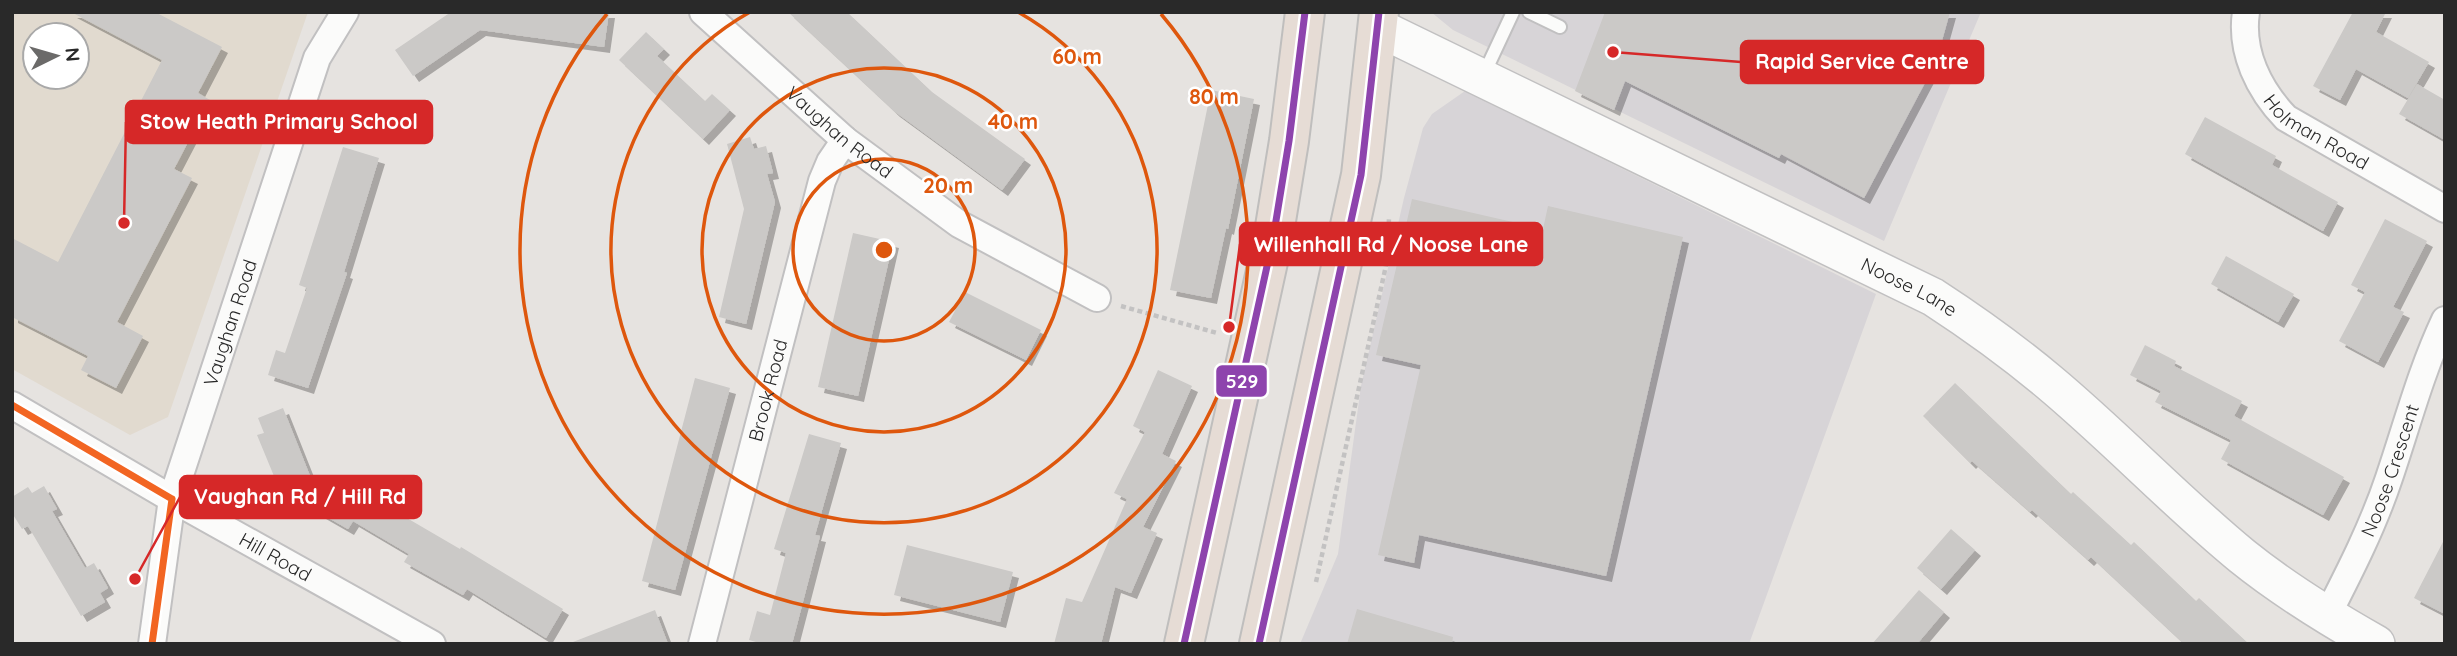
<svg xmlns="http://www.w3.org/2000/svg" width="2457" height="656" viewBox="0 0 2457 656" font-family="Quicksand,sans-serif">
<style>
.industrial{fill:#d7d4d7}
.education{fill:#e1dacf;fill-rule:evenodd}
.building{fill:#cbc9c7;filter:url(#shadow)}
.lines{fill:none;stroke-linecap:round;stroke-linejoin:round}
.lane-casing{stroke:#c1c0c1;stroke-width:16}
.street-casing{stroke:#c1c0c1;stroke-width:30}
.secondary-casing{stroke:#c1c0c1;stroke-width:40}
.highway-casing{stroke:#bfbebd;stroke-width:42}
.path{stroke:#c3c2c2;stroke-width:4.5;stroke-dasharray:5 3.5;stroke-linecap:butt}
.lane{stroke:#fbfbfa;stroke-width:12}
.street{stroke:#fbfbfa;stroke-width:26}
.secondary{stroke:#fbfbfa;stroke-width:37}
.highway{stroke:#e6dcd5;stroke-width:38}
.bus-1-casing{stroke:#fff;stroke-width:12}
.bus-2-casing{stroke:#fff;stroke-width:12}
.bus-1{stroke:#8e44ad;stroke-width:7}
.bus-2{stroke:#f26522;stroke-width:7}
.ring{fill:none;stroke:#de570d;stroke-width:3.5}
.labels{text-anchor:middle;stroke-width:5;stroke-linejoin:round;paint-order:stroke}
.street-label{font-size:19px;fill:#292929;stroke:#fff}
.centre{fill:#de570d;stroke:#fff;stroke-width:3.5}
.ring-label{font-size:21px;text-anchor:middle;font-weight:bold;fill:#de570d;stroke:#fff;stroke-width:5;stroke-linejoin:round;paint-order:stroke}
.leader{fill:none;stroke:#d62828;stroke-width:2.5}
.callout-dot{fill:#d62828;stroke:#fff;stroke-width:2.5}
.callout{fill:#d62828;stroke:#d62828;stroke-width:2.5}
.callout-label{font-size:21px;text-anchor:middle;font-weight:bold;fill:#fff}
.line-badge{stroke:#fff;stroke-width:2.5}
.badge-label{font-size:19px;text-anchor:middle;font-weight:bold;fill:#fff}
</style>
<defs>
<filter id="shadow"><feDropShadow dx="6" dy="6" stdDeviation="0" flood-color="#0004"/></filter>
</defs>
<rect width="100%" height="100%" fill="#e6e3e0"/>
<path class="industrial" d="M 1431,12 L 1981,12 L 1884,241 L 1453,30 Z
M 1465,91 L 1876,294 L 1749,644 L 1300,644 L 1338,554 L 1361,386 L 1404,198 L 1423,128 L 1432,114 Z"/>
<path class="education" d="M 12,12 L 308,12 L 168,417 L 130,435 L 12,369 ZM 35,35 L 77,35 L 77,77 L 35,77 Z"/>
<path class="building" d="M 71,12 L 155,12 L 222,47 L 198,93 L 210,100 L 174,169 L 192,178 L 117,322 L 143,336 L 116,388 L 81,370 L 88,356 L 12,317 L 12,238 L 58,262 L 162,60 Z
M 451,12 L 609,12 L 604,47 L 480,30 L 413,76 L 395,50 Z
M 788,12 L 847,12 L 932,92 L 1025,159 L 1002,190 L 894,111 Z
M 1605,12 L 1950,12 L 1936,62 L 1864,198 L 1781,154 L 1779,158 L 1625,81 L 1614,110 L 1575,91 Z
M 2353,12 L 2386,12 L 2376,32 L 2429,62 L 2408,98 L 2356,69 L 2340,100 L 2313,86 Z
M 646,32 L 664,49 L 657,56 L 705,101 L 712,94 L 730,110 L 703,139 L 619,60 Z
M 2417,84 L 2445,100 L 2445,140 L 2399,114 Z
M 1211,90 L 1254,99 L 1228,229 L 1226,228 L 1211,298 L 1170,290 Z
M 2205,117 L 2276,156 L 2272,165 L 2338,202 L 2323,231 L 2185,154 Z
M 750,137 L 754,149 L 766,146 L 773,173 L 767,174 L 775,202 L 746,324 L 719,317 L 744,209 L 727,144 Z
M 343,147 L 379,158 L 344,272 L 347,273 L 308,388 L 268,375 L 276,350 L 285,353 L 307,288 L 299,285 Z
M 1412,199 L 1543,229 L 1548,206 L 1683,237 L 1606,576 L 1419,535 L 1414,563 L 1378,555 L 1421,365 L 1376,355 Z
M 2385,219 L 2427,241 L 2393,307 L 2404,312 L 2378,362 L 2339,341 L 2365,292 L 2351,285 Z
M 853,233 L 893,242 L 858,396 L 818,387 Z
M 2226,256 L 2294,294 L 2278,322 L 2211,284 Z
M 965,292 L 1041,330 L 1026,360 L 949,322 Z
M 2145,345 L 2176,361 L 2174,366 L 2242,401 L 2234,416 L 2344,477 L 2323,515 L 2221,459 L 2231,440 L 2155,402 L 2161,391 L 2130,375 Z
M 1158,370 L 1192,386 L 1162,454 L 1176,461 L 1143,527 L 1157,533 L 1131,593 L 1115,587 L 1101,644 L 1054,644 L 1066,598 L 1082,602 L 1127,499 L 1114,493 L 1145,432 L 1133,426 Z
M 695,378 L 730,388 L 675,590 L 642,581 Z
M 1955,383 L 2071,494 L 2073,492 L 2131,545 L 2134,542 L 2196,601 L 2199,598 L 2249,644 L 2184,644 L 2091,557 L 2088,560 L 2032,510 L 2030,512 L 1972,461 L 1970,463 L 1923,416 Z
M 283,408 L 312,481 L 289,490 L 284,478 L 276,481 L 257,435 L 264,433 L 258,418 Z
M 809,434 L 841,443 L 815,535 L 820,536 L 792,644 L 763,644 L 749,640 L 757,611 L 770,615 L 786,553 L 774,549 Z
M 340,479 L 460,549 L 461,547 L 563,609 L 546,638 L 467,589 L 463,595 L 404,562 L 409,554 L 353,521 L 348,529 L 320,513 Z
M 44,486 L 57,509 L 52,511 L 85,568 L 94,563 L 108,588 L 100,593 L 105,602 L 81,616 L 28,526 L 22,529 L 12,513 L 12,497 L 28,487 L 32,493 Z
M 1951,529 L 1975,550 L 1941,589 L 1917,568 Z
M 2445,538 L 2445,614 L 2414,598 Z
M 907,545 L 1013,572 L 1000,622 L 894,595 Z
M 1919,590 L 1944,612 L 1917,644 L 1872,644 Z
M 1357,609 L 1453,637 L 1452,644 L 1347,644 Z
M 655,610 L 668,644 L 573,644 L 573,642 Z"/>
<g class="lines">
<g class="lane-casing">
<path id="lane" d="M 1529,12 L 1560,27
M 1484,74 L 1513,12"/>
</g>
<g class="street-casing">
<g id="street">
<path id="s1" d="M 703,12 L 845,140 L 959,224 L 1097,298"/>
<path id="s2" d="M 2246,12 C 2240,52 2259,90 2286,118 L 2445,209"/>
<path id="s3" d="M 12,405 L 172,499 L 432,644"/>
<path id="s4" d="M 2327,616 C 2350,571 2373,526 2389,478 C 2407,425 2421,371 2445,320"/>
<path id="s5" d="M 152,644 L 172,499 L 317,58 L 345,12"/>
<path id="s6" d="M 702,644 L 822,181 L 830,162 L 845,140"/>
</g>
</g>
<g class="secondary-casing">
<g id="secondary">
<path id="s7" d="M 1379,28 L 1933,297 C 1973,323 2012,351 2049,382 C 2115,437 2175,501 2242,556 C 2284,590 2330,618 2376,644"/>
</g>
</g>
<g class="highway-casing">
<path id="highway" d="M 1184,644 L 1273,239 L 1289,141 L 1305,12
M 1259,644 L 1361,175 L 1379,12"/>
</g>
<path class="path" d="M 1121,306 L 1217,333
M 1316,582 L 1387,261 L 1389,218"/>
<use href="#lane" class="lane"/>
<use href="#street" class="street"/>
<use href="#secondary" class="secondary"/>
<use href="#highway" class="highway"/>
<g class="bus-1-casing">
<path id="bus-1" d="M 1184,644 L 1273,239 L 1289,141 L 1305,12
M 1259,644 L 1361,175 L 1379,12"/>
</g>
<g class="bus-2-casing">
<path id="bus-2" d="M 12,405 L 172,499
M 152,644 L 172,499"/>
</g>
<use href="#bus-1" class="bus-1"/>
<use href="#bus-2" class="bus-2"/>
</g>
<g class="ring">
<circle cx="884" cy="250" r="91"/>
<circle cx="884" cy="250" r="182"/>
<path d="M1018 12A273 273 0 1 1 750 12"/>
<path d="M1161 14A364 364 0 1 1 607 14"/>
</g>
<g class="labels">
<g class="street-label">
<text dy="7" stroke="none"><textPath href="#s2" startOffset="150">Holman Road</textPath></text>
<text dy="7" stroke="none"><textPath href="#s1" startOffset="182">Vaughan Road</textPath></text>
<text dy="7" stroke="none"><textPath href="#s7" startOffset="590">Noose Lane</textPath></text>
<text dy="7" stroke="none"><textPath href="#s5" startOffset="332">Vaughan Road</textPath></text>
<text dy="7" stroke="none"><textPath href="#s6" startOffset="262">Brook Road</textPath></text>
<text dy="7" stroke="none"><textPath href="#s4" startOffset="159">Noose Crescent</textPath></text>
<text dy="7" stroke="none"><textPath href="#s3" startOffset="304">Hill Road</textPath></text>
</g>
</g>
<circle cx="884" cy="250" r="10" class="centre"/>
<g class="ring-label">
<text x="1077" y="64">60 m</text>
<text x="1214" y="104">80 m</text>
<text x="1013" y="129">40 m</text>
<text x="948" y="193">20 m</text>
</g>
<path class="leader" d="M1613 52L1741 62M124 223L126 122M1229 327L1240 244M135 579L180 497"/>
<g class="callout-dot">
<circle cx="1613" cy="52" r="7"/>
<circle cx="124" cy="223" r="7"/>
<circle cx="1229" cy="327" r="7"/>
<circle cx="135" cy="579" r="7"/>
</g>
<g class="callout">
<rect x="1741" y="41" width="242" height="42" rx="7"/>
<rect x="126" y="101" width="306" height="42" rx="7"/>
<rect x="1240" y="223" width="302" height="42" rx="7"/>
<rect x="180" y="476" width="241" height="42" rx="7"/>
</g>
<g class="callout-label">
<text x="1862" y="69">Rapid Service Centre</text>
<text x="279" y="129">Stow Heath Primary School</text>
<text x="1391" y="252">Willenhall Rd / Noose Lane</text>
<text x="300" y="504">Vaughan Rd / Hill Rd</text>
</g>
<rect class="line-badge" x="1215" y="364" width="53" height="34" rx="7" fill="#8e44ad"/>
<g class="badge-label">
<text x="1242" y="388">529</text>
</g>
<rect width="2457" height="656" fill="none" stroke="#292929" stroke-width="28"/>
<g transform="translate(56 56) rotate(85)"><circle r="33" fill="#ffffff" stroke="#a9a9a9" stroke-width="2"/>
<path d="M0-5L12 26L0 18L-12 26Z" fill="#6b6a69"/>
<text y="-10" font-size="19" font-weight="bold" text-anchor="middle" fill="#292929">N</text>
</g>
</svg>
